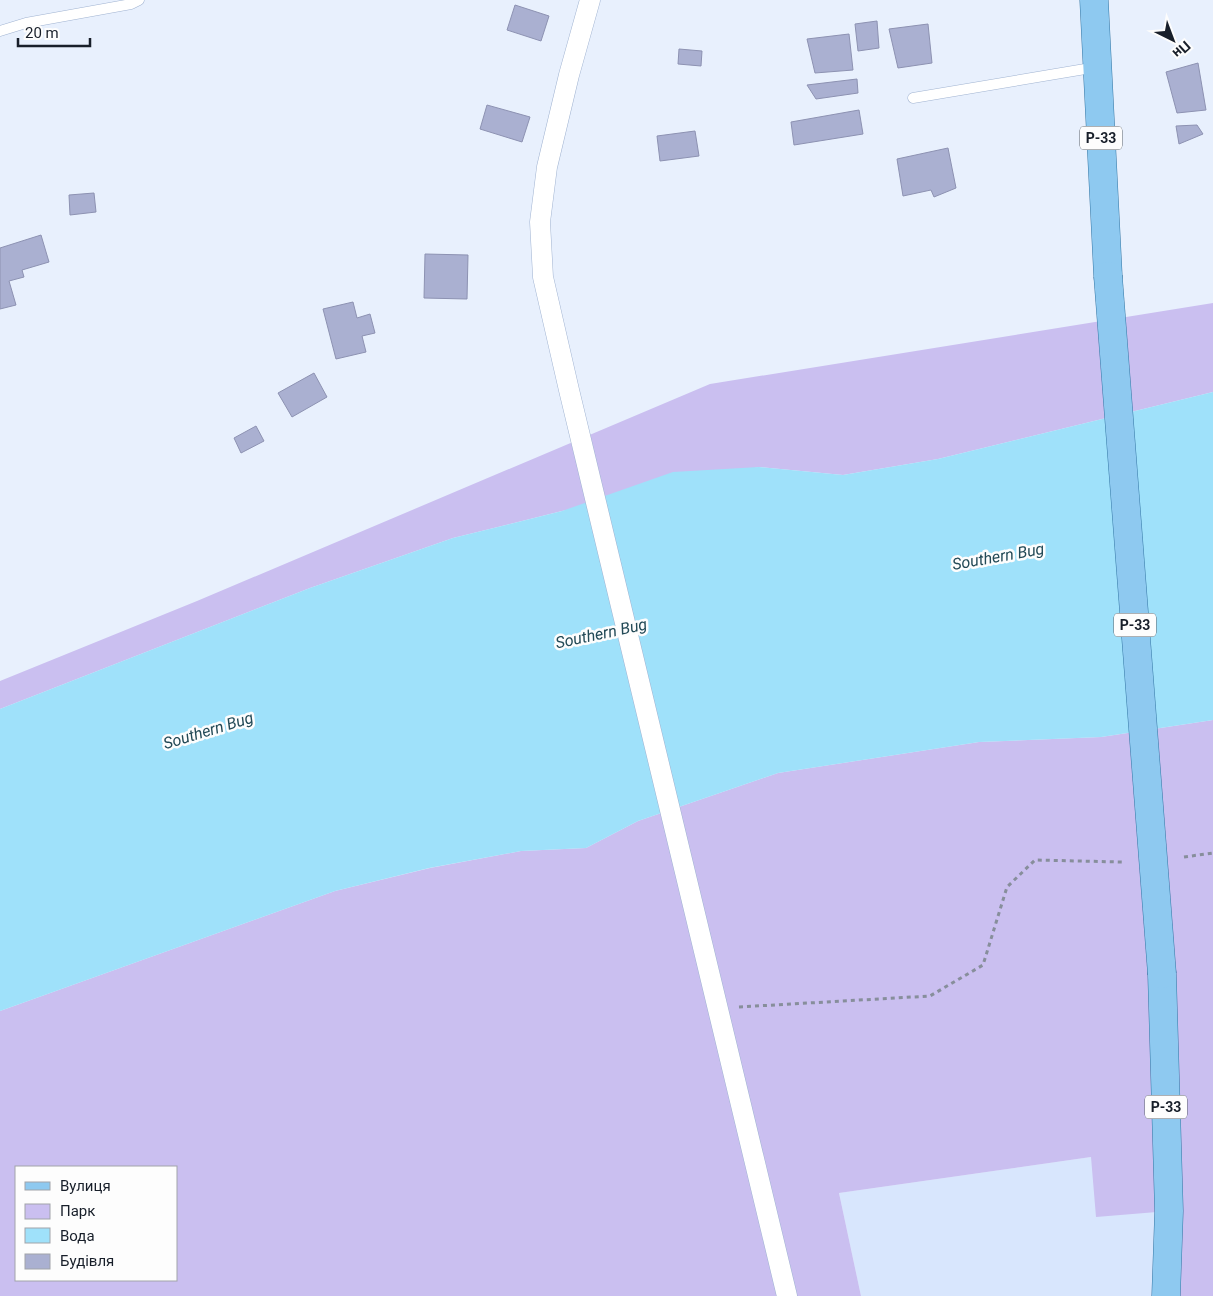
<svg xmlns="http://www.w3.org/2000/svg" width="1213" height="1296" viewBox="0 0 1213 1296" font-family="Roboto,sans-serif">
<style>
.built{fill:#d8e6fd}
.green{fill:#cabff0;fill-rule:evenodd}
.water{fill:#9fe1fa}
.building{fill:#aab0d1;stroke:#8d92b2}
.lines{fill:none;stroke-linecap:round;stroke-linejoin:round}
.service-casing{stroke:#a0b3d1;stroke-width:11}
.minor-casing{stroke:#a0b3d1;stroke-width:21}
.primary-casing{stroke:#3476a4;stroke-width:29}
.path{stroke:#878e9b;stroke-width:3;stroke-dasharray:4 4;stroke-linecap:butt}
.service{stroke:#fff;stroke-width:10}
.minor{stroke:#fff;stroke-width:20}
.primary{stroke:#8ec9f0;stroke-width:28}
.primary-bridge-casing{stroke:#3476a4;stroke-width:29;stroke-linecap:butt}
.primary-bridge{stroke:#8ec9f0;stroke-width:28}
.labels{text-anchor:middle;stroke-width:5;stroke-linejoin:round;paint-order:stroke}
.shield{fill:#fdfdfd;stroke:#5d6269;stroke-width:1}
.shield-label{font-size:14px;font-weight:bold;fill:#181f2a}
.water-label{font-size:16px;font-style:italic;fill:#234a57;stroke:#fdfdfd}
</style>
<rect width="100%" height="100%" fill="#e8f0fd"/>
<path class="built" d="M 1091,1157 L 1169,1211 L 1166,1296 L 861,1296 L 839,1193 Z"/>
<path class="green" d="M 1213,303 L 1213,392 L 938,459 L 843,475 L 759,467 L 562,511 L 453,538 L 310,588 L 0,709 L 0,681 L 197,601 L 710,384 Z
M 1213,720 L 1213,1296 L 1166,1296 L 1169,1211 L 1096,1217 L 1091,1157 L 839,1193 L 861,1296 L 0,1296 L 0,1011 L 335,891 L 430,868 L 521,851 L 586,848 L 638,821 L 778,773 L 979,742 L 1101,737 ZM 16,1167 L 176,1167 L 176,1280 L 16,1280 Z"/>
<path class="water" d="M 1213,392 L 1213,720 L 1101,737 L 979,742 L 778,773 L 638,821 L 586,848 L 521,851 L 429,868 L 335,891 L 0,1011 L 0,709 L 310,588 L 453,538 L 562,511 L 673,472 L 759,467 L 843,475 L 938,459 Z"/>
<path class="building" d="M 515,5 L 549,16 L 541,41 L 507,30 Z
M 877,21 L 879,48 L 858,51 L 855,24 Z
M 928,24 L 932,63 L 898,68 L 889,29 Z
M 849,34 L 853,70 L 815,73 L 807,39 Z
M 679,49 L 702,51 L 701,66 L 678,64 Z
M 1198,63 L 1206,110 L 1177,113 L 1166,72 Z
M 857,79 L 858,93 L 816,99 L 807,85 Z
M 487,105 L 530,117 L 522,142 L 480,129 Z
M 859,110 L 863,134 L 794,145 L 791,122 Z
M 1197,125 L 1203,134 L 1179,144 L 1176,126 Z
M 695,131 L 699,156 L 660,161 L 657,136 Z
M 948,148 L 956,188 L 934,197 L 931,190 L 903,196 L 897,159 Z
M 94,193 L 96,212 L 70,215 L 69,195 Z
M 41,235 L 49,262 L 22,270 L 24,277 L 9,281 L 16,305 L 0,309 L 0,248 Z
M 425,254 L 468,255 L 467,299 L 424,298 Z
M 353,302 L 357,318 L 370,314 L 375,333 L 362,336 L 366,352 L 336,359 L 323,309 Z
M 314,373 L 327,397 L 292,417 L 278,393 Z
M 256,426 L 264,441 L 241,453 L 234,438 Z"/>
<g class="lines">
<g class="service-casing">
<path id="service" d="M 0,31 L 26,23 L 131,4 L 139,0
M 913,98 L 1097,67"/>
</g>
<g class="minor-casing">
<path id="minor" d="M 590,0 L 569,75 L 547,167 L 540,222 L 543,277 L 569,390 L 787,1296"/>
</g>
<g class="primary-casing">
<path id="primary" d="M 1094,0 L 1108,276
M 1162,974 L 1169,1211 L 1166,1296"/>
</g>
<path class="path" d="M 1184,857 L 1213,853
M 739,1007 L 930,996 L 983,965 L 1007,887 L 1035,860 L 1122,862"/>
<use href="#service" class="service"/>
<use href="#minor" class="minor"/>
<use href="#primary" class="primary"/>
<g class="primary-bridge-casing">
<path id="primary-bridge" d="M 1108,276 L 1162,974"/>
</g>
<use href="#primary-bridge" class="primary-bridge"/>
</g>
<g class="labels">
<g class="shield">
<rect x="1080" y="126.5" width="42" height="23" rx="4"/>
<rect x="1114" y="613.5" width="42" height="23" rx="4"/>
<rect x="1145" y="1095.5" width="42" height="23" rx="4"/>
</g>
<g class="shield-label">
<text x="1101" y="143">Р-33</text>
<text x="1135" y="630">Р-33</text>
<text x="1166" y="1112">Р-33</text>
</g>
<g class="water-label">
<text transform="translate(998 556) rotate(-10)" y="6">Southern Bug</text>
<text transform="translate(601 633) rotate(-12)" y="6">Southern Bug</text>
<text transform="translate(208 730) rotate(-17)" y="6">Southern Bug</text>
</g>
</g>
<rect x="15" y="1166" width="162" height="115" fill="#fdfdfd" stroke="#a1a4a9"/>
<rect x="25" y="1182" width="25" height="8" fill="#8ec9f0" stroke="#a1a4a9"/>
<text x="60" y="1191" font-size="15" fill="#181f2a">Вулиця</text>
<rect x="25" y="1204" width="25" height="15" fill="#cabff0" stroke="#a1a4a9"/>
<text x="60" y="1216" font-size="15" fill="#181f2a">Парк</text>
<rect x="25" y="1228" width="25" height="15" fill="#9fe1fa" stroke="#a1a4a9"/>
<text x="60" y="1241" font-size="15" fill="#181f2a">Вода</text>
<rect x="25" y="1254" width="25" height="15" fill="#aab0d1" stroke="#a1a4a9"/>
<text x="60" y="1266" font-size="15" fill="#181f2a">Будівля</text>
<g transform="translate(1173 40) rotate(138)" stroke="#fdfdfd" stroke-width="4" paint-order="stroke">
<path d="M0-4L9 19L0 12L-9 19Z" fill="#181f2a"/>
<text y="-8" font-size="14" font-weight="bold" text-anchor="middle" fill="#181f2a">Пн</text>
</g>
<path d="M18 38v8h72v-8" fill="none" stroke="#181f2a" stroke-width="2.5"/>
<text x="25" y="38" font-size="15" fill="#181f2a" stroke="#fdfdfd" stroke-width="4" paint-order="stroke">20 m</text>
</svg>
